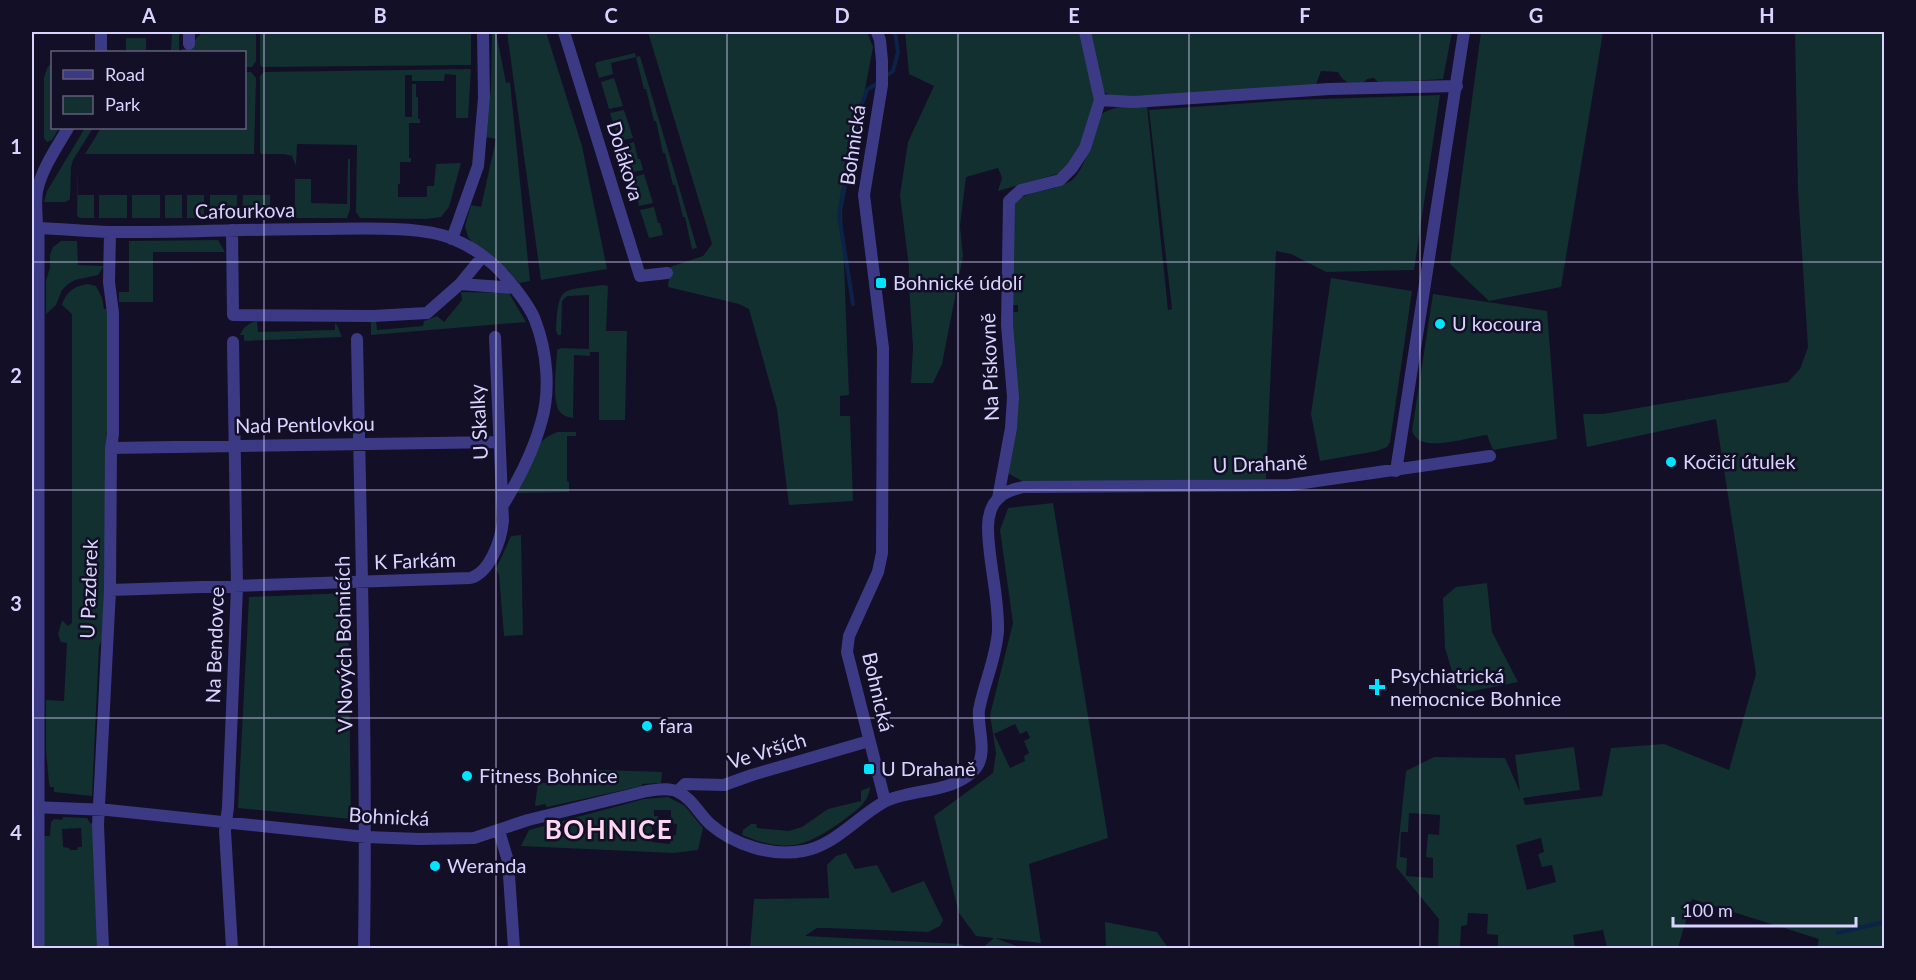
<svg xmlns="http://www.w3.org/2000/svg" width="1916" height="980" viewBox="0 0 1916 980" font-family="Lato,sans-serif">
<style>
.green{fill:#12302f;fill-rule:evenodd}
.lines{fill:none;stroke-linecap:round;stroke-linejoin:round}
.stream{stroke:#0c2248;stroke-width:4}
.minor{stroke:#3d3a85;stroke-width:12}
.tertiary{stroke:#3d3a85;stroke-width:15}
.grid{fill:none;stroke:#d9d4ff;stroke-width:1.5;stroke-opacity:0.55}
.poi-dot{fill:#00e5ff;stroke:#130f26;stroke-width:2}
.labels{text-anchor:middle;stroke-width:5;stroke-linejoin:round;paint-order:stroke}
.street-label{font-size:20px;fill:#d9d4ff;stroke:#130f26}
.poi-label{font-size:20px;fill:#d9d4ff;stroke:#130f26;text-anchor:start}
.district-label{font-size:26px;font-weight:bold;letter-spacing:1.5px;fill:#ffd6f0;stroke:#130f26}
.neatline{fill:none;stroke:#d9d4ff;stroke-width:2}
.grid-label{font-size:20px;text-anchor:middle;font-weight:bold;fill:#d9d4ff}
</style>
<rect width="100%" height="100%" fill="#130f26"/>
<path class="green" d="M 172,32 L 179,32 L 179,52 L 126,52 L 126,38 L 146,38 L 146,50 L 171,50 Z
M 203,32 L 256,32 L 256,61 L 252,67 L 245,67 L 244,52 L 182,52 L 182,49 L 193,49 L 195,40 Z
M 260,32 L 471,32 L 471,65 L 262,67 L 260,65 Z
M 492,32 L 496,32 L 506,83 L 510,82 L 530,281 L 519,283 L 508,270 L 473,243 L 468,237 L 465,226 L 471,205 L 481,207 L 496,139 L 486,137 L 491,89 Z
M 507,32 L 546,32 L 582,146 L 607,269 L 541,280 Z
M 648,32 L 867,32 L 873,47 L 842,211 L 849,395 L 840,396 L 840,416 L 850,416 L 853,501 L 789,505 L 777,409 L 749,309 L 739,304 L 668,287 L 670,267 L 703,256 L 712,244 Z
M 905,32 L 1452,32 L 1443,79 L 1379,83 L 1374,78 L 1367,79 L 1362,84 C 1350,85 1344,83 1338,72 L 1321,71 L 1315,87 L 1114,97 L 1104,92 L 1095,103 L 1082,145 L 1064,172 L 998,191 L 1002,178 L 998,168 L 966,177 L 960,226 L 963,256 L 942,364 L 933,383 L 911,383 L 913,347 L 909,286 L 909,267 L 900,195 L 908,142 L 934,86 L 909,74 Z
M 1481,32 L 1603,32 L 1561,287 L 1489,301 L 1450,264 Z
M 1795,32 L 1884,32 L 1884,948 L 1817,948 L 1819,939 L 1692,899 L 1678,948 L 1607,948 L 1603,930 L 1573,935 L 1575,948 L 1498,948 L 1498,935 L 1487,934 L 1488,914 L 1468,913 L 1467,925 L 1461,926 L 1460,948 L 1438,948 L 1439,919 L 1396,867 L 1406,771 L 1434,757 L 1505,758 L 1520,792 L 1515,755 L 1574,747 L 1580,790 L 1523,798 L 1525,805 L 1602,796 L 1611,748 L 1664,744 L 1729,770 L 1756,674 L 1716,419 L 1587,447 L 1583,414 L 1603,414 L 1788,382 L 1800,369 L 1808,347 L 1798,191 ZM 1409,813 L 1440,815 L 1439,835 L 1428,834 L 1426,857 L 1433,858 L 1433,878 L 1406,876 L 1407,858 L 1400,857 L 1401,832 L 1408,832 ZM 1541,838 L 1544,852 L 1538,854 L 1542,867 L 1552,865 L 1556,882 L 1527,890 L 1516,845 Z
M 635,53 L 636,57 L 640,56 L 697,248 L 692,249 L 685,217 L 683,217 L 675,185 L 673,185 L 665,153 L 663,153 L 656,121 L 654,121 L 646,89 L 644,89 L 636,57 L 611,63 L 613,74 L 599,78 L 595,64 L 597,62 Z
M 52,62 L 52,128 L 59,128 L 52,140 L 47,142 L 44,138 L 44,78 L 47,68 Z
M 471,69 L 468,118 L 456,118 L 456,75 L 445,74 L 444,81 L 412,81 L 412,75 L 405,75 L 405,117 L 412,117 L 412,84 L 416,84 L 416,97 L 418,97 L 418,119 L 420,119 L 420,123 L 409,123 L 409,158 L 411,158 L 411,162 L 400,162 L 400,184 L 398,184 L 398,197 L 427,197 L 427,186 L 434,186 L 436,164 L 461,163 L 449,207 L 441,217 L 426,219 L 360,218 L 356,212 L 357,145 L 297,144 L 296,166 L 292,156 L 284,154 L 261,154 L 260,152 L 260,76 L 264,72 Z
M 245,72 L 251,72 L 256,78 L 254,154 L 85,154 L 101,128 L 244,128 Z
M 614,78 L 623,106 L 609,109 L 601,82 Z
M 1440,95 L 1414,270 L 1326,272 L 1291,254 L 1276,251 L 1266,479 L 1024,482 L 1002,470 L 1013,406 L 1012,312 L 1018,312 L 1018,305 L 1012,305 L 1014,202 C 1026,193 1039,192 1054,188 C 1059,186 1066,184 1071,181 C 1086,169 1093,135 1099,117 C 1111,104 1131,107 1147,106 L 1168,310 L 1172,309 L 1149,110 L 1293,100 Z
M 624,110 L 633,138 L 619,141 L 610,113 Z
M 85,128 L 93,128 L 73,160 L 71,167 L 70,199 L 66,202 L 44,202 L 47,191 Z
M 634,142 L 638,159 L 640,159 L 643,170 L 629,173 L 621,146 Z
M 348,159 L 350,159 L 350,209 L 347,218 L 296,218 L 295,216 L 295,179 L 311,179 L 311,203 L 347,204 Z
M 78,164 L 78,195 L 94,195 L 94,218 L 80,218 L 77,216 Z
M 644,174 L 653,203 L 639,206 L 631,178 Z
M 99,195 L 127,195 L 127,218 L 99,218 Z
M 132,195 L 160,195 L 160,218 L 132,218 Z
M 165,195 L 182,195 L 182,218 L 165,218 Z
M 187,195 L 204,195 L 204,218 L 187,218 Z
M 210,195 L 237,195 L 237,218 L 210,218 Z
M 243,195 L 270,195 L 270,218 L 242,218 Z
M 654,207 L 658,223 L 660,223 L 663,235 L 649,238 L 640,210 Z
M 218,240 L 225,252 L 153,252 L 153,302 L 119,302 L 119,292 L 129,292 L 129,241 Z
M 61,241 L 77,241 L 78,265 L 104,266 L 98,275 L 75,280 L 68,284 L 62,290 L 56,305 L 46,314 L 46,281 L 50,267 L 50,255 L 53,247 Z
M 1331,278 L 1412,291 L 1390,442 L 1387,447 L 1377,451 L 1320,461 L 1311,414 Z
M 88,284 L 96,286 L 102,298 L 104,309 L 107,309 L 107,432 L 105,452 L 106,568 L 102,638 L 100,645 L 99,646 L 92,796 L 54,792 L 54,787 L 50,787 L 49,783 L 46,751 L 46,700 L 64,701 L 67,643 L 61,642 L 58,634 L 62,620 L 68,626 L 72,623 L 72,314 L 62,305 C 65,292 76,285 88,284 Z
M 603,285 L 608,286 L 606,331 L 627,331 L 625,420 L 599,420 L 599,352 L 590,352 L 590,356 L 574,355 L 573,418 C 568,417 564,416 560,412 C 551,401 557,364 557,350 L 561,348 L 589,349 L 589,295 L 567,296 L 562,301 L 561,335 L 558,335 L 556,331 C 559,285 559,291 603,285 Z
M 461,292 L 509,293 L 526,322 L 371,335 L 371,320 L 376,321 L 377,330 L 423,326 L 424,321 L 437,316 L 444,322 L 462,300 Z
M 1433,294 L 1547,311 L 1557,439 L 1493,450 L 1487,435 C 1471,437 1436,448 1421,441 C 1416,439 1414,435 1412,431 Z
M 257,321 L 258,332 L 335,330 L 335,323 L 337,325 L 342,337 L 244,341 L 244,335 L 240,335 C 244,326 248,324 257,321 Z
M 558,432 L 576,432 L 576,436 L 567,436 L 567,481 L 569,482 L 569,492 L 515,493 C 525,471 533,438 558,432 Z
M 1053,503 L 1108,838 L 1029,864 L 1041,943 L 995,938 L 1022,948 L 982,948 L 994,938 L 976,936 L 959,913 L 934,816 L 993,773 L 996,753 L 990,715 L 1013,623 L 1000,530 L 1008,508 ZM 1015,724 L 1020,734 L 1027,731 L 1030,738 L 1024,741 L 1029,753 L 1024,756 L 1025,761 L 1010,768 L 994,734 Z
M 521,535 L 523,635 L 504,636 L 499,575 L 496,569 L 511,536 Z
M 1487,583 L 1492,632 L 1518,682 L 1468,692 L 1457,688 L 1445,648 L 1443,598 L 1456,587 Z
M 348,593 L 351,819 L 238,808 L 249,597 Z
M 601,770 L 662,772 L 661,783 L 642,784 L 642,786 L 547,807 L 545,804 L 536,806 L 535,805 L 538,783 L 583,783 L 583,773 Z
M 870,787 C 869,802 856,811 845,819 C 806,847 788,854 742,835 L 743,830 L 751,824 L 756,824 L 757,828 L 789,831 L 802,827 L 828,809 L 861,801 L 861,791 Z
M 668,797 L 685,806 L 703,828 L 698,850 L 673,853 L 521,846 L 529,830 L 644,799 ZM 654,810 L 671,810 L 671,823 L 677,824 L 676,835 L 671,836 L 670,844 L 652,842 L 652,823 L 658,823 L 658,816 L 654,816 Z
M 63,817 L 87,818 L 90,823 L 94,824 L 100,948 L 44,948 L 44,836 L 50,836 L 51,822 L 54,819 L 62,820 ZM 81,828 L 82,847 L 78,847 L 77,850 L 70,850 L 69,848 L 63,847 L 62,829 Z
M 846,853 L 855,869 L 877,865 L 892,893 L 924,881 L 943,920 L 940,926 L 928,932 L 826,928 L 817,928 L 805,936 L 960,944 L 971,948 L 750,948 L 754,899 L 829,898 L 827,865 L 836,856 Z
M 1105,922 L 1157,932 L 1168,948 L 1106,948 Z"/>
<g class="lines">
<path class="stream" d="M 885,77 L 893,71 L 898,52 L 895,32
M 853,304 L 839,215 L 853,129 L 867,90 L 879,82
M 1838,933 L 1884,922"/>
<path class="minor" d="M 189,32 L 189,44
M 564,32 L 640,276 L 667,273
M 877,32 L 880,40 L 882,61 L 882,85 L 864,195 L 883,348 L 882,553 L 878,572 L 849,636 L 847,652 L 885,801
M 101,52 L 101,32
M 1100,100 L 1133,102 L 1329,89 L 1457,86
M 68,128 C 57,147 42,168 37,191 C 35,203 37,216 37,228 C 61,229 85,231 109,232 C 179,233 249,229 318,229 C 353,229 422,225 453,239 C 465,244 479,252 488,260 C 502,270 529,304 535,320 C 547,351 551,391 541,423 C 533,452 519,479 503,505
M 232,230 L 233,315 L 373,316 L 427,313 L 460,284 L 515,288
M 452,239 L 478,166 L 484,98 L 483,32
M 460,284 L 483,256
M 357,339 C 361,542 367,745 364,948
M 111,448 L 499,442
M 1396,471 L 1464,32
M 998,498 L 1011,428 L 1013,397 L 1007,325 L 1009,201 L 1021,190 L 1060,180 L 1072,168 L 1085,148 L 1100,100 L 1085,32
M 110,590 L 470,578 C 490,573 501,540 503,521 L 495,337
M 678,791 L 685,784 L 724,785 L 752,775 L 869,741
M 32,807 L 108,810 L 366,837 L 419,839 L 474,838 L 528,820 L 647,791 C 656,790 669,787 678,792 C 692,798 699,814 710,824 C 734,845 772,857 803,851 C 834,846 857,817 884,802 C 911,788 955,794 976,768 C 988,752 977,728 979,710 C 984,683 996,659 998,631 C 999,596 988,561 988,527 C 988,517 991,504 999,498 C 1005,491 1015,489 1023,487 L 1289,485 L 1490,456
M 499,831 L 508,861 L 514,948
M 103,948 L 98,825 L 110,590 L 111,448 L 113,434 L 113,313 L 109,282 L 110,232
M 232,948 L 225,831 L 228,807 L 237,587 L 233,342"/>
<path class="tertiary" d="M 37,948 L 37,228"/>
</g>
<path class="grid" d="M 264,32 L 264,948M 496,32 L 496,948M 727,32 L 727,948M 958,32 L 958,948M 1189,32 L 1189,948M 1420,32 L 1420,948M 1652,32 L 1652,948M 32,262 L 1884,262M 32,490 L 1884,490M 32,718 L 1884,718"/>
<g class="poi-dot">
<rect x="875" y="277" width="12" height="12" rx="3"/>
<circle cx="1440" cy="324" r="6"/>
<circle cx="1671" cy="462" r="6"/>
<path d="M1374 678h6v6h6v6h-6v6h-6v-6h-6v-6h6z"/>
<circle cx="647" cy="726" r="6"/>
<rect x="863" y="763" width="12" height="12" rx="3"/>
<circle cx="467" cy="776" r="6"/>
<circle cx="435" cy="866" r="6"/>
</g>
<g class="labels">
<g class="street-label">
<text transform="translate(853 145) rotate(-82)" y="7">Bohnická</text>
<text transform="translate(625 161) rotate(73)" y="7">Dolákova</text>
<text transform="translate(245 211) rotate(-1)" y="7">Cafourkova</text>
<text transform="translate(990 367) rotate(-92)" y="7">Na Pískovně</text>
<text transform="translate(479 422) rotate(-93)" y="7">U Skalky</text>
<text transform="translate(305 425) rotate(-1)" y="7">Nad Pentlovkou</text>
<text transform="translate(1260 464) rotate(-2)" y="7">U Drahaně</text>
<text transform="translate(415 561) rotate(-2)" y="7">K Farkám</text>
<text transform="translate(89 589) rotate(-88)" y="7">U Pazderek</text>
<text transform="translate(344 644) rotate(-91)" y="7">V Nových Bohnicích</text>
<text transform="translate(215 645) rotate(-88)" y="7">Na Bendovce</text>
<text transform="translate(878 692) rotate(77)" y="7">Bohnická</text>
<text transform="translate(767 751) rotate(-17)" y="7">Ve Vrších</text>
<text transform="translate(389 817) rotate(3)" y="7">Bohnická</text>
</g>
<g class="poi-label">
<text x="893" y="290">Bohnické údolí</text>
<text x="1452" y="331">U kocoura</text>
<text x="1683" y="469">Kočičí útulek</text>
<text x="1390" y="683">Psychiatrická<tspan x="1390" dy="23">nemocnice Bohnice</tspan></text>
<text x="659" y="733">fara</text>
<text x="881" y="776">U Drahaně</text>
<text x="479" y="783">Fitness Bohnice</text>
<text x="447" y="873">Weranda</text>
</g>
<g class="district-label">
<text x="609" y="839">BOHNICE</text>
</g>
</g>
<rect width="1916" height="980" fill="none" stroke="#130f26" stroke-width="66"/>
<rect x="51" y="51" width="195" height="78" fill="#130f26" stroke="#625e7d" stroke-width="1.5"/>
<rect x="63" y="70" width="30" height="9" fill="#3d3a85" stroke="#625e7d" stroke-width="1.5"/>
<text x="105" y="81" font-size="18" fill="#d9d4ff">Road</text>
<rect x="63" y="96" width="30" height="18" fill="#12302f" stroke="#625e7d" stroke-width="1.5"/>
<text x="105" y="111" font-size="18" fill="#d9d4ff">Park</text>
<path d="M1673 917v9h183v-9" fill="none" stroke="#d9d4ff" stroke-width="3"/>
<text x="1682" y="917" font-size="18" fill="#d9d4ff" stroke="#130f26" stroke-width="4.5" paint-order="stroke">100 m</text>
<rect x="33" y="33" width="1850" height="914" class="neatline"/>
<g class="grid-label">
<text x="149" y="23">A</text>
<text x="380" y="23">B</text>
<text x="611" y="23">C</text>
<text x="842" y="23">D</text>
<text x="1074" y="23">E</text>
<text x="1305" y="23">F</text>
<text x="1536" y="23">G</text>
<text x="1767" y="23">H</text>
<text x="16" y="154">1</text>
<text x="16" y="383">2</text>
<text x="16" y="611">3</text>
<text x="16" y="840">4</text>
</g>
</svg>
